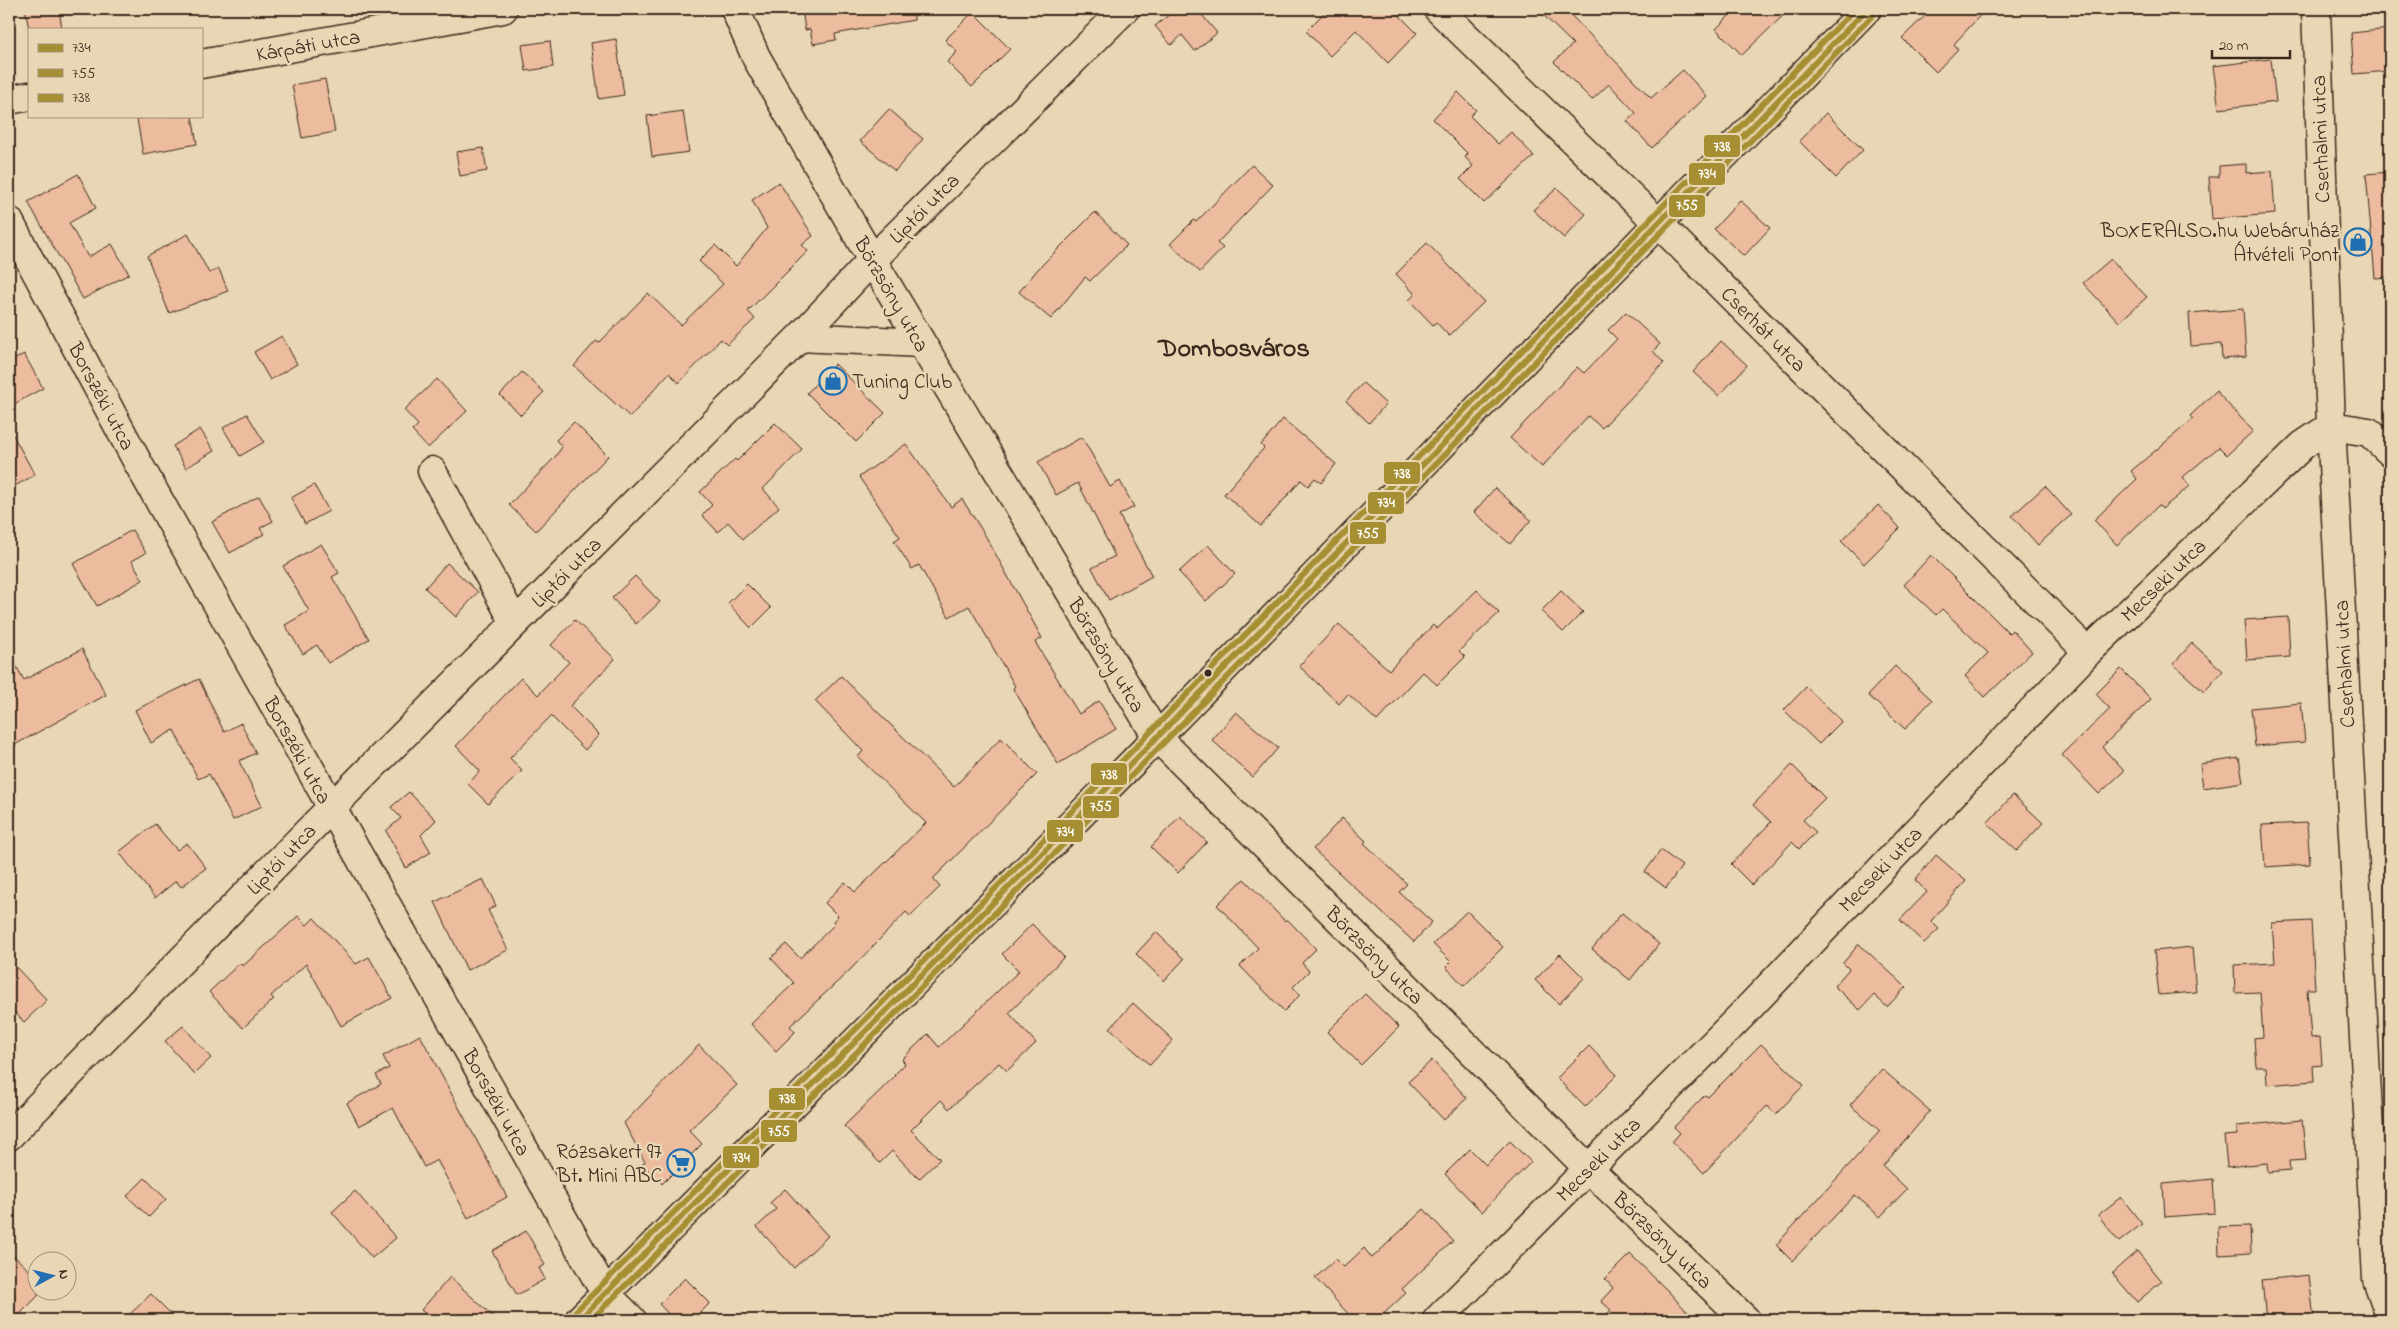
<svg xmlns="http://www.w3.org/2000/svg" width="2399" height="1329" viewBox="0 0 2399 1329" font-family="'Indie Flower',sans-serif">
<style>
.building{fill:#edbb9e;stroke:#3b2a1e}
.lines{fill:none;stroke-linecap:round;stroke-linejoin:round}
.minor-casing{stroke:#3b2a1e;stroke-width:31}
.minor{stroke:#e9d6b4;stroke-width:28}
.bus-1-casing{stroke:#e9d6b4;stroke-width:10}
.bus-2-casing{stroke:#e9d6b4;stroke-width:10}
.bus-3-casing{stroke:#e9d6b4;stroke-width:10}
.bus-1{stroke:#a58f32;stroke-width:6}
.bus-2{stroke:#a58f32;stroke-width:6}
.bus-3{stroke:#a58f32;stroke-width:6}
.bus-dot{fill:#3b2a1e;stroke:#e9d6b4;stroke-width:2}
.labels{text-anchor:middle;stroke-width:5;stroke-linejoin:round;paint-order:stroke}
.street-label{font-size:21px;fill:#3b2a1e;stroke:#e9d6b4}
.poi-label{font-size:21px;fill:#3b2a1e;stroke:#e9d6b4;text-anchor:end}
.district-label{font-size:26px;font-weight:bold;fill:#3b2a1e;stroke:#e9d6b4}
.line-badge{stroke:#e9d6b4;stroke-width:2}
.badge-label{font-size:14px;text-anchor:middle;font-weight:bold;fill:#fff}
</style>
<rect width="100%" height="100%" fill="#e9d6b4"/>
<filter id="ink" filterUnits="userSpaceOnUse"><feTurbulence type="fractalNoise" baseFrequency=".02" numOctaves="2"/><feDisplacementMap in="SourceGraphic" scale="10" xChannelSelector="R" yChannelSelector="G"/><feConvolveMatrix kernelMatrix="1 2 1 2 8 2 1 2 1" color-interpolation-filters="sRGB"/></filter>
<g filter="url(#ink)">
<path class="building" d="M 25,9 L 59,9 L 62,29 L 29,29 Z
M 802,9 L 914,9 L 914,20 L 835,34 L 836,40 L 813,44 L 810,29 L 805,30 Z
M 1176,9 L 1197,9 L 1217,33 L 1195,51 L 1182,35 L 1171,45 L 1155,26 Z
M 1328,9 L 1393,9 L 1417,33 L 1388,63 L 1356,30 L 1330,56 L 1306,31 Z
M 1537,9 L 1565,9 L 1651,98 L 1683,70 L 1707,96 L 1652,148 L 1627,121 L 1636,113 L 1609,84 L 1592,100 L 1554,62 L 1573,44 Z
M 1736,9 L 1790,9 L 1742,55 L 1716,29 Z
M 1932,9 L 1986,9 L 1954,44 L 1958,49 L 1936,72 L 1902,38 Z
M 973,12 L 1010,49 L 972,87 L 947,62 L 957,52 L 945,40 Z
M 2390,29 L 2390,71 L 2354,74 L 2351,33 Z
M 616,39 L 624,95 L 599,99 L 591,43 Z
M 550,41 L 553,67 L 526,71 L 522,45 Z
M 2271,59 L 2276,102 L 2219,109 L 2213,66 Z
M 325,79 L 335,132 L 302,138 L 292,85 Z
M 1458,92 L 1476,110 L 1470,116 L 1498,144 L 1511,132 L 1534,156 L 1484,203 L 1460,179 L 1473,166 L 1465,157 L 1468,154 L 1433,119 Z
M 889,109 L 923,139 L 895,171 L 860,141 Z
M 683,111 L 689,152 L 652,157 L 647,116 Z
M 1826,113 L 1863,150 L 1836,178 L 1799,141 Z
M 151,116 L 192,116 L 197,144 L 143,154 L 137,119 Z
M 483,148 L 487,171 L 460,176 L 456,152 Z
M 2246,164 L 2246,173 L 2272,171 L 2275,214 L 2212,219 L 2209,177 L 2219,177 L 2219,166 Z
M 1252,165 L 1273,185 L 1217,243 L 1223,248 L 1200,272 L 1170,244 L 1194,220 L 1196,222 Z
M 2390,172 L 2390,277 L 2375,278 L 2366,174 Z
M 78,174 L 96,208 L 69,223 L 88,257 L 112,244 L 129,274 L 83,299 L 28,202 Z
M 779,182 L 813,236 L 802,245 L 808,251 L 748,311 L 755,319 L 727,345 L 721,339 L 679,383 L 669,373 L 630,417 L 574,366 L 596,341 L 599,343 L 648,293 L 681,325 L 723,284 L 699,261 L 715,245 L 736,266 L 767,228 L 752,200 Z
M 1557,188 L 1586,214 L 1564,238 L 1533,210 Z
M 1740,200 L 1770,228 L 1744,256 L 1714,229 Z
M 1095,212 L 1127,245 L 1090,281 L 1085,277 L 1051,319 L 1019,292 L 1038,269 Z
M 188,234 L 209,273 L 219,269 L 228,291 L 169,313 L 147,256 Z
M 1427,243 L 1484,302 L 1449,336 L 1436,322 L 1433,325 L 1409,300 L 1415,294 L 1396,274 Z
M 2111,259 L 2147,297 L 2119,322 L 2083,283 Z
M 2243,309 L 2246,357 L 2222,359 L 2221,344 L 2191,346 L 2189,313 Z
M 1626,312 L 1660,344 L 1653,351 L 1664,363 L 1602,428 L 1588,416 L 1542,467 L 1510,438 L 1577,367 L 1584,373 L 1617,339 L 1608,330 Z
M 282,336 L 297,364 L 270,380 L 254,352 Z
M 1721,341 L 1747,365 L 1719,396 L 1693,372 Z
M 24,354 L 43,388 L 9,407 L 9,363 Z
M 835,364 L 885,413 L 856,442 L 807,393 Z
M 522,372 L 544,392 L 521,415 L 500,395 Z
M 437,379 L 467,411 L 428,448 L 412,431 L 418,425 L 404,410 Z
M 1363,383 L 1386,404 L 1369,423 L 1346,401 Z
M 2216,391 L 2253,431 L 2227,455 L 2219,447 L 2183,477 L 2190,486 L 2162,509 L 2159,505 L 2117,545 L 2094,520 L 2137,479 L 2131,471 L 2193,419 L 2190,416 Z
M 247,414 L 264,442 L 240,456 L 223,428 Z
M 1283,419 L 1336,464 L 1321,483 L 1315,478 L 1308,486 L 1301,480 L 1261,526 L 1224,494 L 1264,448 L 1261,445 Z
M 574,422 L 608,456 L 536,531 L 509,505 L 555,457 L 562,447 L 556,440 Z
M 775,423 L 802,449 L 763,489 L 779,507 L 743,539 L 728,522 L 718,532 L 702,515 L 712,505 L 700,492 L 735,459 L 737,461 Z
M 9,428 L 35,475 L 9,489 Z
M 200,429 L 214,451 L 186,468 L 173,446 Z
M 1082,437 L 1110,487 L 1120,481 L 1134,507 L 1119,515 L 1152,576 L 1109,600 L 1092,568 L 1115,556 L 1078,483 L 1056,495 L 1038,462 Z
M 906,444 L 951,507 L 962,499 L 985,535 L 1042,638 L 1035,642 L 1079,714 L 1099,701 L 1116,729 L 1058,764 L 1013,688 L 1015,686 L 969,606 L 949,617 L 919,565 L 912,569 L 894,541 L 900,537 L 859,477 Z
M 314,485 L 329,511 L 305,524 L 291,498 Z
M 2045,486 L 2071,515 L 2038,545 L 2012,516 Z
M 1495,488 L 1531,520 L 1510,544 L 1474,512 Z
M 259,496 L 273,521 L 260,528 L 264,534 L 230,553 L 212,522 Z
M 1878,505 L 1900,528 L 1864,564 L 1841,541 Z
M 132,530 L 146,553 L 132,561 L 143,580 L 97,606 L 73,564 Z
M 321,544 L 339,573 L 332,577 L 369,639 L 328,663 L 317,645 L 303,654 L 285,625 L 309,611 L 283,566 Z
M 1208,545 L 1235,574 L 1206,601 L 1179,572 Z
M 1931,555 L 2009,633 L 2012,630 L 2032,652 L 1985,697 L 1965,676 L 1988,653 L 1942,609 L 1936,615 L 1904,585 Z
M 447,563 L 478,592 L 456,617 L 425,588 Z
M 635,576 L 660,602 L 636,624 L 612,598 Z
M 747,584 L 771,608 L 751,628 L 728,603 Z
M 1477,590 L 1499,613 L 1459,651 L 1465,657 L 1437,685 L 1423,672 L 1377,721 L 1348,694 L 1339,704 L 1299,666 L 1339,624 L 1389,670 L 1433,625 L 1437,629 Z
M 1561,591 L 1583,612 L 1563,632 L 1541,611 Z
M 2288,617 L 2290,657 L 2247,660 L 2244,620 Z
M 575,620 L 615,659 L 570,706 L 599,735 L 585,750 L 551,716 L 510,758 L 522,771 L 488,804 L 468,784 L 480,771 L 456,746 L 521,678 L 538,695 L 569,662 L 551,645 Z
M 2192,643 L 2223,671 L 2204,692 L 2173,664 Z
M 82,649 L 106,695 L 9,748 L 9,653 L 24,680 Z
M 1895,666 L 1932,700 L 1905,729 L 1868,695 Z
M 2121,669 L 2151,699 L 2102,747 L 2124,771 L 2099,794 L 2062,755 L 2110,709 L 2096,694 Z
M 841,676 L 954,787 L 1001,738 L 1037,774 L 933,879 L 940,887 L 910,916 L 906,912 L 849,971 L 790,1026 L 795,1032 L 776,1051 L 751,1024 L 794,983 L 771,958 L 786,944 L 800,958 L 835,924 L 833,921 L 838,916 L 825,903 L 845,882 L 855,892 L 926,823 L 858,757 L 863,751 L 815,701 Z
M 199,679 L 224,732 L 241,723 L 256,753 L 239,761 L 262,806 L 233,820 L 209,774 L 198,779 L 174,730 L 151,743 L 135,710 Z
M 1806,687 L 1842,721 L 1819,744 L 1784,710 Z
M 2301,703 L 2305,742 L 2255,746 L 2251,708 Z
M 1236,712 L 1278,748 L 1253,777 L 1212,740 Z
M 2239,758 L 2243,782 L 2203,788 L 2200,764 Z
M 1792,765 L 1825,798 L 1803,820 L 1816,832 L 1799,849 L 1792,842 L 1752,885 L 1731,864 L 1771,822 L 1753,805 Z
M 409,792 L 436,820 L 421,835 L 431,852 L 406,868 L 386,831 L 401,818 L 391,807 Z
M 2013,795 L 2043,823 L 2017,851 L 1987,823 Z
M 1180,816 L 1207,842 L 1178,873 L 1151,847 Z
M 1342,818 L 1366,841 L 1364,843 L 1407,884 L 1399,892 L 1432,922 L 1414,942 L 1313,849 Z
M 2307,823 L 2310,864 L 2265,867 L 2262,825 Z
M 155,824 L 177,850 L 187,843 L 206,868 L 181,887 L 176,881 L 155,898 L 119,852 Z
M 1661,850 L 1682,866 L 1666,888 L 1645,872 Z
M 1936,855 L 1966,881 L 1931,921 L 1939,929 L 1924,943 L 1900,920 L 1927,892 L 1915,880 Z
M 483,879 L 496,906 L 488,910 L 508,950 L 467,970 L 435,902 Z
M 1244,879 L 1285,921 L 1287,919 L 1316,949 L 1302,963 L 1309,971 L 1293,987 L 1300,995 L 1284,1011 L 1240,966 L 1258,948 L 1217,905 Z
M 1467,911 L 1503,947 L 1464,986 L 1446,967 L 1451,962 L 1433,944 Z
M 1622,913 L 1659,944 L 1630,980 L 1592,949 Z
M 298,916 L 307,925 L 314,918 L 356,964 L 369,957 L 392,998 L 341,1026 L 306,964 L 271,996 L 274,999 L 243,1028 L 209,992 L 240,963 L 243,966 Z
M 2311,921 L 2315,989 L 2307,989 L 2311,1038 L 2320,1037 L 2322,1065 L 2313,1066 L 2314,1081 L 2267,1085 L 2266,1067 L 2256,1067 L 2254,1038 L 2263,1037 L 2260,992 L 2235,993 L 2234,965 L 2275,963 L 2272,923 Z
M 1032,924 L 1064,957 L 1009,1013 L 1036,1043 L 1007,1071 L 999,1063 L 949,1109 L 941,1100 L 911,1130 L 940,1159 L 919,1179 L 892,1151 L 880,1163 L 844,1126 L 895,1076 L 894,1075 L 905,1064 L 902,1059 L 928,1034 L 939,1047 L 1019,971 L 1002,954 Z
M 1156,932 L 1184,959 L 1164,981 L 1136,954 Z
M 1859,944 L 1906,987 L 1887,1007 L 1874,995 L 1860,1010 L 1834,986 L 1849,969 L 1843,963 Z
M 2192,947 L 2196,992 L 2159,995 L 2154,951 Z
M 1560,954 L 1584,978 L 1559,1004 L 1535,980 Z
M 9,960 L 47,1000 L 24,1022 L 9,1006 Z
M 1365,994 L 1399,1027 L 1361,1065 L 1327,1032 Z
M 1133,1003 L 1173,1040 L 1150,1065 L 1110,1028 Z
M 183,1026 L 211,1058 L 194,1074 L 165,1041 Z
M 420,1035 L 507,1197 L 468,1218 L 437,1160 L 424,1167 L 393,1108 L 359,1126 L 347,1103 L 381,1084 L 376,1075 L 389,1068 L 383,1056 Z
M 1761,1044 L 1804,1085 L 1776,1114 L 1767,1106 L 1704,1173 L 1672,1142 L 1680,1133 L 1674,1127 L 1705,1095 L 1708,1097 Z
M 699,1045 L 737,1085 L 689,1130 L 702,1144 L 662,1184 L 642,1164 L 645,1162 L 624,1123 Z
M 1589,1046 L 1617,1075 L 1585,1107 L 1557,1078 Z
M 1432,1060 L 1467,1098 L 1444,1120 L 1408,1082 Z
M 1882,1069 L 1930,1111 L 1883,1166 L 1907,1189 L 1880,1217 L 1855,1195 L 1792,1261 L 1776,1245 L 1880,1131 L 1850,1105 Z
M 2302,1120 L 2306,1160 L 2289,1161 L 2290,1170 L 2268,1172 L 2267,1163 L 2227,1167 L 2224,1136 L 2237,1135 L 2237,1126 Z
M 1510,1141 L 1531,1162 L 1482,1212 L 1445,1174 L 1470,1149 L 1486,1165 Z
M 145,1178 L 166,1199 L 149,1217 L 127,1196 Z
M 2213,1179 L 2215,1213 L 2165,1217 L 2163,1184 Z
M 785,1189 L 828,1236 L 794,1268 L 757,1227 L 776,1209 L 770,1203 Z
M 355,1191 L 396,1238 L 372,1258 L 332,1212 Z
M 2121,1197 L 2142,1224 L 2119,1242 L 2098,1215 Z
M 1424,1209 L 1453,1241 L 1402,1289 L 1406,1293 L 1377,1320 L 1354,1320 L 1315,1278 L 1336,1259 L 1344,1267 L 1364,1248 L 1372,1258 Z
M 2250,1226 L 2251,1253 L 2219,1255 L 2218,1227 Z
M 526,1231 L 545,1265 L 539,1268 L 545,1279 L 517,1295 L 492,1251 Z
M 9,1251 L 38,1279 L 38,1296 L 14,1320 L 9,1320 Z
M 2137,1251 L 2162,1281 L 2137,1302 L 2112,1273 Z
M 1630,1254 L 1667,1290 L 1695,1320 L 1601,1320 L 1611,1310 L 1601,1301 L 1613,1288 L 1605,1279 Z
M 2309,1275 L 2314,1320 L 2266,1320 L 2262,1280 Z
M 450,1277 L 497,1320 L 433,1320 L 421,1310 Z
M 685,1278 L 710,1303 L 693,1320 L 674,1320 L 659,1304 Z
M 151,1294 L 177,1320 L 124,1320 Z"/>
<g class="lines">
<g class="minor-casing">
<path id="minor" d="M 735,9 L 756,57 L 872,260 L 1157,737 L 1589,1169 L 1746,1320
M 1438,9 L 1657,222 L 2088,652
M 2316,9 L 2331,426 L 2377,1279 L 2390,1316
M 201,64 L 503,9
M 9,100 L 29,96
M 9,221 L 138,463 L 605,1293 L 632,1320
M 800,337 L 921,343
M 432,471 L 515,623
M 9,1136 L 331,808 L 800,337 L 872,260 L 1125,9
M 579,1320 L 1134,761 L 1867,9
M 1437,1320 L 1741,1016 L 2088,652 L 2303,445 L 2331,426 L 2369,432 L 2390,452"/>
</g>
<use href="#minor" class="minor"/>
<g class="bus-1-casing">
<path id="bus-1" d="M 579,1320 L 1134,761 L 1867,9"/>
</g>
<g class="bus-2-casing">
<path id="bus-2" d="M 591,1320 L 1140,767 L 1873,15"/>
</g>
<g class="bus-3-casing">
<path id="bus-3" d="M 573,1314 L 1128,755 L 1855,9"/>
</g>
<use href="#bus-1" class="bus-1"/>
<use href="#bus-2" class="bus-2"/>
<use href="#bus-3" class="bus-3"/>
</g>
</g>
<defs>
<g id="shop-ring" transform="scale(1.4375)"><circle r="9.5" fill="#e9d6b4" stroke="#1f6fb2" stroke-width="1.5"/><path d="M-5-2.5h2.3a2.7 3.5 0 0 1 5.4 0H5L5.5 6h-11ZM-1.5-2.5h3a1.5 2.3 0 0 0-3 0Z" fill="#1f6fb2"/></g>
<g id="supermarket-ring" transform="scale(1.4375)"><circle r="9.5" fill="#e9d6b4" stroke="#1f6fb2" stroke-width="1.5"/><path d="M-6-5.5h2.5l.6 2H6L4.5 2H-2.5L-4.4-4H-6ZM-1.5 3.2a1.3 1.3 0 1 0 .1 0ZM3 3.2a1.3 1.3 0 1 0 .1 0Z" fill="#1f6fb2"/></g>
</defs>
<g fill-rule="evenodd">
<use href="#shop-ring" x="2358" y="242"/>
<use href="#shop-ring" x="833" y="381"/>
<use href="#supermarket-ring" x="681" y="1163"/>
</g>
<circle class="bus-dot" cx="1208" cy="673" r="4.5"/>
<g class="labels">
<g class="street-label">
<text transform="translate(308 45) rotate(-10)" y="7">Kárpáti utca</text>
<text transform="translate(2320 139) rotate(-92)" y="7">Cserhalmi utca</text>
<text transform="translate(924 208) rotate(-45)" y="7">Liptói utca</text>
<text transform="translate(892 294) rotate(60)" y="7">Börzsöny utca</text>
<text transform="translate(1764 329) rotate(45)" y="7">Cserhát utca</text>
<text transform="translate(102 396) rotate(62)" y="7">Borszéki utca</text>
<text transform="translate(566 572) rotate(-45)" y="7">Liptói utca</text>
<text transform="translate(2163 580) rotate(-44)" y="7">Mecseki utca</text>
<text transform="translate(1107 655) rotate(59)" y="7">Börzsöny utca</text>
<text transform="translate(2344 664) rotate(-93)" y="7">Cserhalmi utca</text>
<text transform="translate(298 750) rotate(61)" y="7">Borszéki utca</text>
<text transform="translate(281 859) rotate(-46)" y="7">Liptói utca</text>
<text transform="translate(1880 869) rotate(-46)" y="7">Mecseki utca</text>
<text transform="translate(1375 955) rotate(45)" y="7">Börzsöny utca</text>
<text transform="translate(497 1102) rotate(61)" y="7">Borszéki utca</text>
<text transform="translate(1598 1159) rotate(-45)" y="7">Mecseki utca</text>
<text transform="translate(1663 1240) rotate(44)" y="7">Börzsöny utca</text>
</g>
<g class="poi-label">
<text x="2339" y="237">BOXERALSO.hu Webáruház<tspan x="2339" dy="24">Átvételi Pont</tspan></text>
<text x="852" y="388" text-anchor="start">Tuning Club</text>
<text x="662" y="1158">Rózsakert 97<tspan x="662" dy="24">Bt. Mini ABC</tspan></text>
</g>
<g class="district-label">
<text x="1234" y="356">Dombosváros</text>
</g>
</g>
<g class="line-badge">
<rect x="1703" y="134" width="38" height="24" rx="5" fill="#a58f32"/>
<rect x="1688" y="162" width="38" height="24" rx="5" fill="#a58f32"/>
<rect x="1668" y="194" width="38" height="24" rx="5" fill="#a58f32"/>
<rect x="1383" y="461" width="38" height="24" rx="5" fill="#a58f32"/>
<rect x="1367" y="491" width="38" height="24" rx="5" fill="#a58f32"/>
<rect x="1349" y="521" width="38" height="24" rx="5" fill="#a58f32"/>
<rect x="1090" y="762" width="38" height="24" rx="5" fill="#a58f32"/>
<rect x="1082" y="795" width="38" height="24" rx="5" fill="#a58f32"/>
<rect x="1046" y="819" width="38" height="24" rx="5" fill="#a58f32"/>
<rect x="768" y="1087" width="38" height="24" rx="5" fill="#a58f32"/>
<rect x="760" y="1119" width="38" height="24" rx="5" fill="#a58f32"/>
<rect x="722" y="1145" width="38" height="24" rx="5" fill="#a58f32"/>
</g>
<g class="badge-label">
<text x="1722" y="151">738</text>
<text x="1707" y="178">734</text>
<text x="1687" y="210">755</text>
<text x="1402" y="478">738</text>
<text x="1386" y="507">734</text>
<text x="1368" y="538">755</text>
<text x="1109" y="779">738</text>
<text x="1101" y="811">755</text>
<text x="1065" y="836">734</text>
<text x="787" y="1103">738</text>
<text x="779" y="1136">755</text>
<text x="741" y="1162">734</text>
</g>
<rect width="2399" height="1329" fill="none" stroke="#e9d6b4" stroke-width="30"/>
<rect x="15" y="15" width="2369" height="1299" fill="none" stroke="#3b2a1e" stroke-width="2" filter="url(#ink)"/>
<rect x="28" y="28" width="175" height="90" fill="#e9d6b4" stroke="#a39178"/>
<rect x="38" y="44" width="25" height="8" fill="#a58f32" stroke="#a39178"/>
<text x="72" y="52" font-size="15" fill="#3b2a1e">734</text>
<rect x="38" y="69" width="25" height="8" fill="#a58f32" stroke="#a39178"/>
<text x="72" y="78" font-size="15" fill="#3b2a1e">755</text>
<rect x="38" y="94" width="25" height="8" fill="#a58f32" stroke="#a39178"/>
<text x="72" y="102" font-size="15" fill="#3b2a1e">738</text>
<g transform="translate(52 1276) rotate(83)"><circle r="24" fill="#e9d6b4" stroke="#a39178"/>
<path d="M0-4L9 19L0 12L-9 19Z" fill="#1f6fb2"/>
<text y="-8" font-size="14" font-weight="bold" text-anchor="middle" fill="#3b2a1e">N</text>
</g>
<path d="M2212 50v8h78v-8" fill="none" stroke="#3b2a1e" stroke-width="2.5"/>
<text x="2219" y="50" font-size="15" fill="#3b2a1e" stroke="#e9d6b4" stroke-width="4" paint-order="stroke">20 m</text>
</svg>
